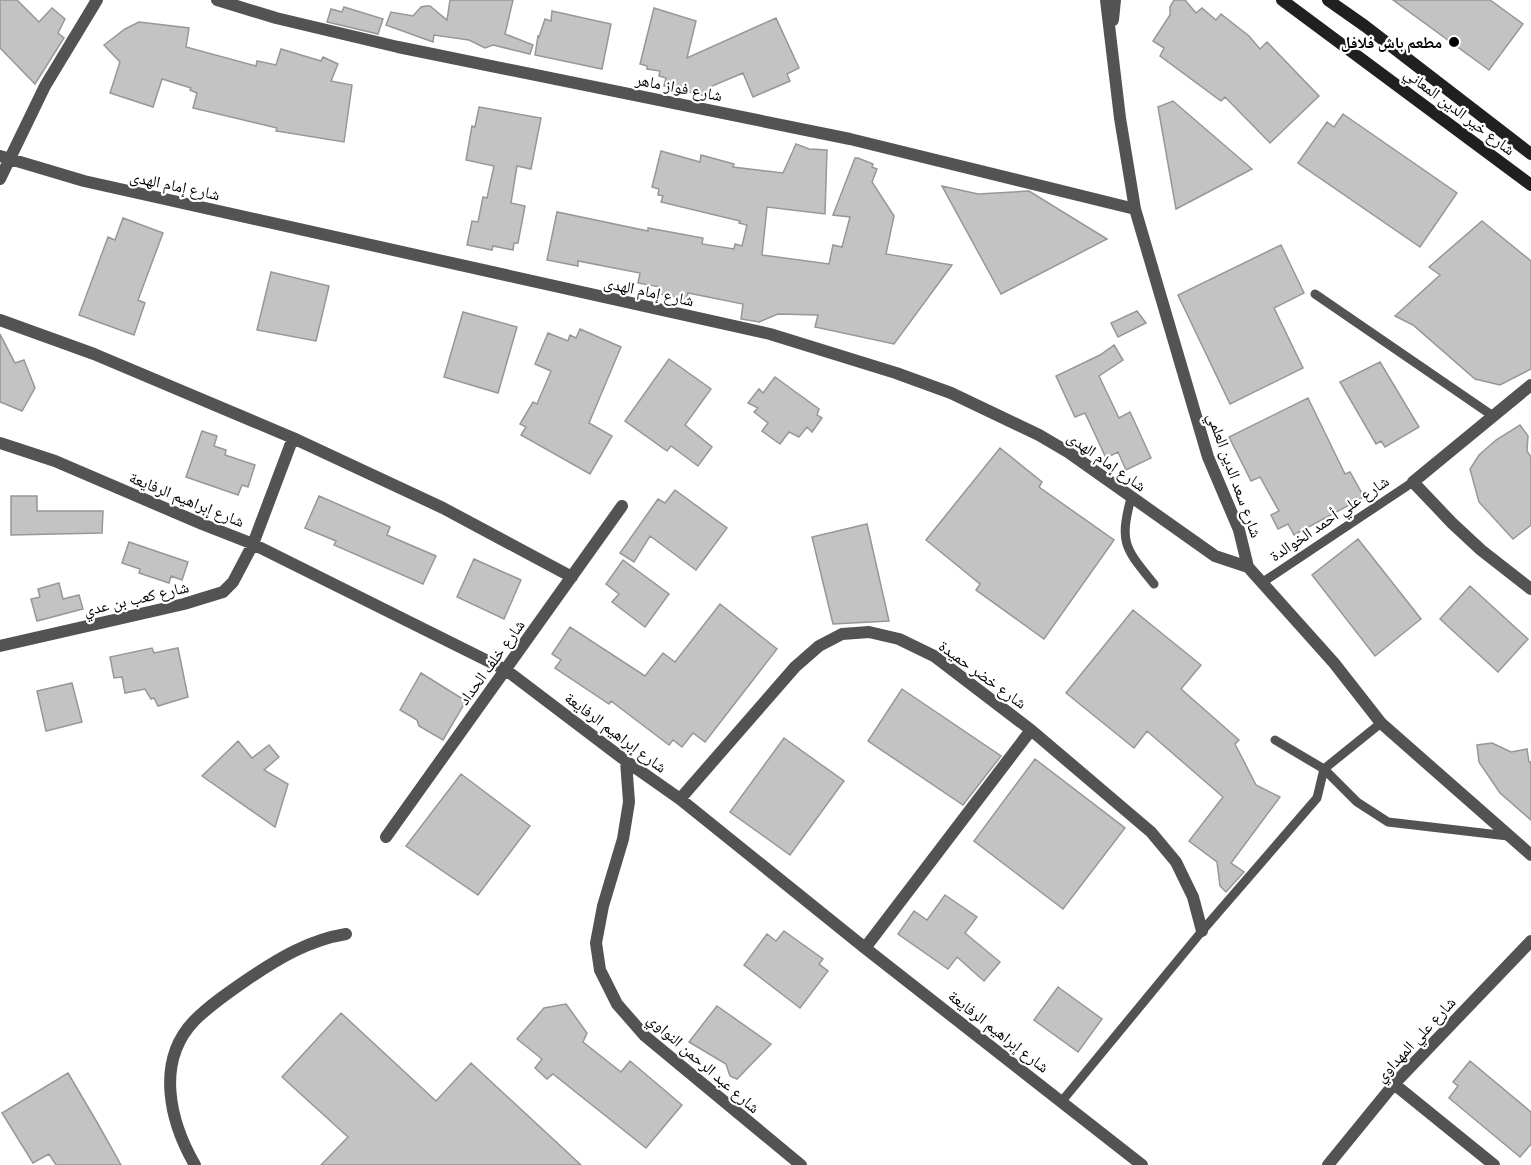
<svg xmlns="http://www.w3.org/2000/svg" width="1531" height="1165" viewBox="0 0 1531 1165" font-family="'Fira Sans Condensed','Noto Naskh Arabic',sans-serif">
<style>
.building{fill:#c3c3c3;stroke:#979797;stroke-width:1.5}
.lines{fill:none;stroke-linecap:round;stroke-linejoin:round}
.lane{stroke:#535353;stroke-width:9}
.street{stroke:#535353;stroke-width:12}
.secondary{stroke:#202020;stroke-width:12}
.poi-dot{fill:#000;stroke:#fff;stroke-width:2}
.labels{text-anchor:middle;stroke-width:4.5;stroke-linejoin:round;paint-order:stroke}
.poi-label{font-size:16px;font-weight:bold;fill:#000;stroke:#fff;text-anchor:end}
.street-label{font-size:16px;fill:#000;stroke:#fff}
</style>
<rect width="100%" height="100%" fill="#fff"/>
<path class="building" d="M 0,0 L 17,0 L 39,22 L 52,8 L 65,19 L 58,33 L 64,38 L 35,84 L 0,48 Z
M 450,0 L 513,0 L 505,34 L 533,45 L 530,54 L 493,45 L 485,48 L 469,40 L 434,35 L 433,42 L 386,25 L 391,12 L 413,16 L 421,7 L 426,6 L 430,6 L 447,20 Z
M 1174,0 L 1185,0 L 1196,13 L 1202,8 L 1216,20 L 1221,14 L 1249,36 L 1260,49 L 1267,42 L 1319,96 L 1270,143 L 1225,97 L 1221,101 L 1160,56 L 1164,48 L 1153,41 L 1170,15 L 1170,7 Z
M 1393,0 L 1490,0 L 1523,24 L 1489,70 Z
M 344,7 L 383,19 L 378,34 L 327,22 L 331,9 L 342,12 Z
M 654,8 L 696,21 L 687,58 L 776,18 L 799,68 L 787,74 L 790,81 L 753,97 L 743,73 L 712,86 L 710,97 L 664,86 L 666,78 L 659,76 L 660,71 L 647,69 L 647,66 L 640,64 Z
M 552,11 L 611,24 L 602,69 L 535,55 L 538,36 L 539,37 L 545,19 L 551,21 Z
M 139,22 L 189,28 L 186,47 L 256,66 L 257,61 L 276,65 L 281,49 L 321,61 L 323,57 L 338,64 L 331,81 L 352,85 L 344,142 L 276,131 L 277,128 L 193,108 L 197,93 L 190,90 L 191,88 L 162,79 L 153,107 L 110,93 L 120,62 L 104,45 L 125,29 Z
M 1173,101 L 1252,169 L 1176,209 L 1158,107 Z
M 479,107 L 541,118 L 531,169 L 517,166 L 511,203 L 525,206 L 518,243 L 514,243 L 513,250 L 493,246 L 492,250 L 467,245 L 472,221 L 478,222 L 483,197 L 487,198 L 494,166 L 466,160 L 472,126 L 475,127 Z
M 1343,114 L 1457,193 L 1420,247 L 1298,163 L 1327,122 L 1334,127 Z
M 796,144 L 809,149 L 827,150 L 825,214 L 767,207 L 762,255 L 829,264 L 833,245 L 842,247 L 850,217 L 833,215 L 855,158 L 858,158 L 873,164 L 872,167 L 877,169 L 872,182 L 894,216 L 886,254 L 952,265 L 894,344 L 815,327 L 818,315 L 778,314 L 759,322 L 741,319 L 743,304 L 688,293 L 687,299 L 659,294 L 660,287 L 638,283 L 640,273 L 578,261 L 578,266 L 547,260 L 557,212 L 648,231 L 648,228 L 703,238 L 702,244 L 734,249 L 735,244 L 742,246 L 747,225 L 739,223 L 740,221 L 661,202 L 663,196 L 658,195 L 659,189 L 652,187 L 661,151 L 700,162 L 701,155 L 734,164 L 733,167 L 783,173 Z
M 942,186 L 978,194 L 1029,191 L 1107,239 L 1001,294 Z
M 123,218 L 163,233 L 138,300 L 145,303 L 134,335 L 79,315 L 108,237 L 115,240 Z
M 1482,221 L 1531,261 L 1531,369 L 1500,385 L 1475,379 L 1413,325 L 1395,316 L 1440,275 L 1429,267 Z
M 1281,245 L 1304,293 L 1274,308 L 1303,368 L 1230,404 L 1178,295 Z
M 271,272 L 329,286 L 316,341 L 257,330 Z
M 1137,311 L 1146,323 L 1118,337 L 1111,323 Z
M 463,312 L 517,327 L 498,393 L 444,377 Z
M 580,329 L 621,347 L 589,423 L 612,436 L 590,474 L 521,435 L 526,427 L 520,424 L 533,402 L 537,404 L 551,371 L 535,364 L 548,333 L 568,341 L 570,335 L 576,338 Z
M 0,334 L 15,363 L 24,360 L 35,388 L 22,411 L 0,402 Z
M 1114,345 L 1123,360 L 1099,376 L 1119,418 L 1130,412 L 1151,458 L 1126,470 L 1118,452 L 1106,458 L 1085,413 L 1075,417 L 1056,376 L 1100,355 Z
M 669,359 L 711,389 L 685,425 L 712,447 L 698,466 L 671,446 L 667,451 L 625,421 Z
M 1380,362 L 1419,427 L 1385,447 L 1381,441 L 1376,444 L 1340,382 Z
M 775,377 L 819,409 L 817,415 L 822,418 L 812,432 L 807,427 L 799,437 L 789,432 L 780,444 L 762,431 L 768,423 L 754,412 L 758,408 L 748,403 L 759,389 L 763,393 Z
M 1308,398 L 1345,474 L 1350,472 L 1364,497 L 1294,535 L 1288,524 L 1278,529 L 1271,515 L 1279,511 L 1260,477 L 1251,481 L 1229,437 Z
M 1520,425 L 1528,436 L 1527,451 L 1531,457 L 1531,525 L 1513,539 L 1479,502 L 1470,469 L 1479,455 L 1496,440 Z
M 202,431 L 217,436 L 214,446 L 226,450 L 225,455 L 255,465 L 248,487 L 242,485 L 238,495 L 186,477 Z
M 1000,448 L 1042,482 L 1039,487 L 1114,540 L 1044,639 L 976,590 L 980,584 L 926,540 Z
M 675,490 L 727,528 L 696,570 L 650,536 L 634,562 L 620,553 L 658,499 L 665,503 Z
M 11,496 L 37,496 L 37,511 L 103,511 L 102,533 L 11,535 Z
M 319,496 L 390,527 L 387,535 L 436,556 L 423,584 L 334,545 L 336,541 L 305,528 Z
M 867,524 L 889,621 L 833,624 L 812,537 Z
M 1358,539 L 1421,619 L 1375,656 L 1312,575 Z
M 129,542 L 188,562 L 182,580 L 171,576 L 169,583 L 139,573 L 140,569 L 122,563 Z
M 474,559 L 521,580 L 504,619 L 457,597 Z
M 623,560 L 669,594 L 645,627 L 612,602 L 619,594 L 606,584 Z
M 59,583 L 63,599 L 79,595 L 83,609 L 37,621 L 31,599 L 40,597 L 38,589 Z
M 1470,586 L 1528,639 L 1498,672 L 1440,619 Z
M 720,604 L 777,649 L 705,742 L 693,733 L 682,747 L 673,740 L 669,745 L 611,701 L 609,704 L 555,668 L 561,660 L 552,654 L 570,627 L 645,676 L 663,653 L 675,662 Z
M 1133,610 L 1201,665 L 1181,689 L 1239,740 L 1235,744 L 1256,785 L 1280,797 L 1231,863 L 1244,872 L 1226,892 L 1220,886 L 1217,862 L 1189,841 L 1223,797 L 1147,731 L 1134,748 L 1066,693 Z
M 152,648 L 154,653 L 178,648 L 188,697 L 158,706 L 154,698 L 151,699 L 145,689 L 125,693 L 122,677 L 114,678 L 110,657 Z
M 421,673 L 466,701 L 443,740 L 419,726 L 417,720 L 400,710 Z
M 72,683 L 82,722 L 46,731 L 37,691 Z
M 902,689 L 1001,756 L 963,805 L 868,741 Z
M 784,738 L 844,781 L 790,855 L 730,812 Z
M 238,741 L 252,758 L 269,745 L 279,757 L 264,770 L 288,784 L 275,827 L 202,776 Z
M 1492,743 L 1511,752 L 1527,749 L 1529,762 L 1531,762 L 1531,820 L 1500,793 L 1479,762 L 1477,745 Z
M 1035,759 L 1125,828 L 1063,909 L 974,841 Z
M 461,774 L 530,826 L 478,895 L 406,846 Z
M 945,895 L 977,917 L 965,933 L 1000,962 L 984,981 L 957,957 L 948,969 L 898,934 L 914,911 L 927,920 Z
M 784,931 L 823,959 L 819,964 L 828,971 L 800,1008 L 744,965 L 767,934 L 776,941 Z
M 1058,987 L 1102,1019 L 1078,1052 L 1034,1020 Z
M 566,1004 L 587,1033 L 583,1042 L 621,1072 L 630,1061 L 682,1105 L 646,1148 L 553,1074 L 547,1079 L 535,1068 L 542,1059 L 517,1039 L 544,1008 Z
M 717,1006 L 771,1044 L 737,1079 L 730,1076 L 726,1064 L 689,1042 Z
M 341,1013 L 436,1101 L 471,1063 L 581,1165 L 321,1165 L 348,1137 L 282,1077 Z
M 1470,1061 L 1531,1112 L 1531,1144 L 1520,1157 L 1449,1098 L 1458,1086 L 1453,1082 Z
M 68,1073 L 98,1124 L 121,1165 L 56,1165 L 49,1154 L 33,1163 L 2,1113 Z"/>
<g class="lines">
<path class="lane" d="M 1315,294 L 1493,416
M 1131,498 C 1119,544 1125,548 1154,584
M 1263,582 L 1413,482
M 1275,740 L 1324,769 L 1357,802 L 1388,822 L 1508,836
M 1062,1101 L 1202,931 L 1317,798 L 1324,769 L 1381,723"/>
<path class="street" d="M 217,0 L 276,18 L 398,47 L 850,139 L 1135,209
M 1106,0 L 1120,118 L 1135,209 L 1208,457 L 1239,530 L 1248,567 L 1334,663 L 1381,723 L 1531,855
M 1113,20 L 1115,0
M 0,156 L 84,181 L 770,334 L 896,373 L 951,393 L 1039,435 L 1068,452 L 1215,556 L 1248,567
M 0,179 L 45,86 L 97,0
M 0,320 L 94,354 L 293,438 L 443,508 L 572,577
M 1531,385 L 1413,482 L 1452,523 L 1481,550 L 1531,589
M 0,443 L 55,461 L 202,524 L 253,544 L 506,670 L 626,761 L 680,799 L 865,948 L 1142,1165
M 0,646 L 184,604 L 223,592 L 233,582 L 253,544 L 293,438
M 626,761 L 629,802 L 623,839 L 603,906 L 596,943 L 600,970 L 617,1004 L 645,1036 L 801,1165
M 680,799 L 795,667 L 819,646 L 842,634 L 869,632 L 899,639 L 934,656 L 1031,730 L 1151,832 L 1176,862 L 1193,897 L 1202,931
M 386,837 L 622,506
M 865,948 L 1031,730
M 1394,1084 L 1494,1165
M 195,1165 C 170,1122 155,1062 194,1021 C 210,1005 229,992 248,979 C 279,958 309,940 346,934
M 1328,1165 L 1394,1084 L 1531,941"/>
<path class="secondary" d="M 1282,0 L 1531,185
M 1328,0 L 1365,26 L 1531,154"/>
</g>
<circle class="poi-dot" cx="1454" cy="42" r="6"/>
<g class="labels">
<g class="poi-label">
<text x="1442" y="48">مطعم باش فلافل</text>
</g>
<g class="street-label">
<text transform="translate(679 87) rotate(11)" y="6">شارع فواز ماهر</text>
<text transform="translate(1460 111) rotate(37)" y="6">شارع خير الدين المعاني</text>
<text transform="translate(175 185) rotate(12)" y="6">شارع إمام الهدى</text>
<text transform="translate(649 291) rotate(12)" y="6">شارع إمام الهدى</text>
<text transform="translate(1107 461) rotate(35)" y="6">شارع إمام الهدى</text>
<text transform="translate(1235 475) rotate(70)" y="6">شارع سعد الدين العلمي</text>
<text transform="translate(187 499) rotate(22)" y="6">شارع إبراهيم الرفايعة</text>
<text transform="translate(1329 518) rotate(-34)" y="6">شارع علي أحمد الخوالدة</text>
<text transform="translate(136 598) rotate(-13)" y="6">شارع كعب بن عدي</text>
<text transform="translate(491 662) rotate(-54)" y="6">شارع خلف الحداد</text>
<text transform="translate(983 674) rotate(36)" y="6">شارع خضر حميدة</text>
<text transform="translate(616 732) rotate(37)" y="6">شارع إبراهيم الرفايعة</text>
<text transform="translate(999 1031) rotate(38)" y="6">شارع إبراهيم الرفايعة</text>
<text transform="translate(1415 1039) rotate(-47)" y="6">شارع علي المهداوي</text>
<text transform="translate(704 1063) rotate(41)" y="6">شارع عبد الرحمن النواوي</text>
</g>
</g>
</svg>
